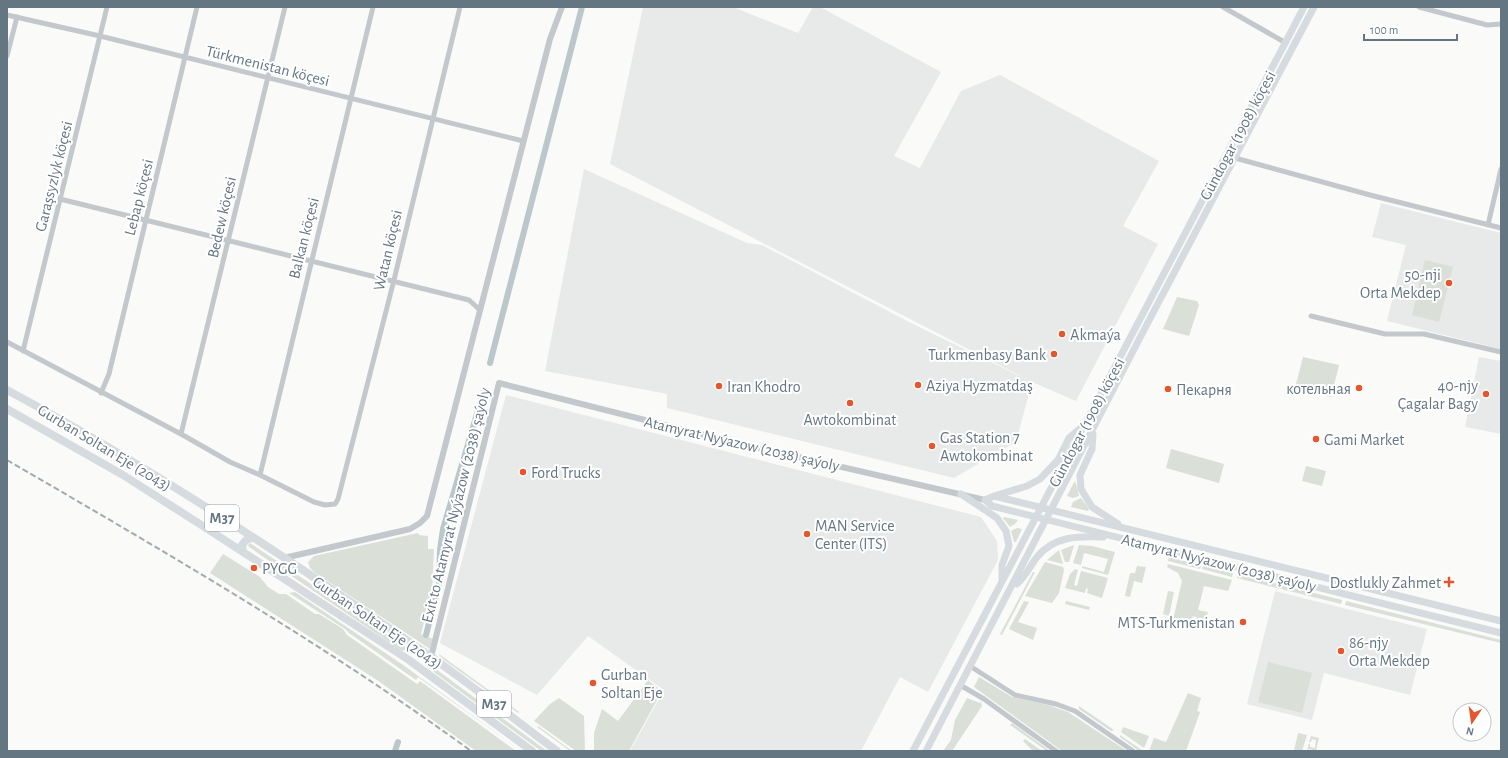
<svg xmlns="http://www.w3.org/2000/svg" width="1508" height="758" viewBox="0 0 1508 758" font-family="'Alegreya Sans',sans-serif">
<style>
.built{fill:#e8e9e9}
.green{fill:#dadfd7}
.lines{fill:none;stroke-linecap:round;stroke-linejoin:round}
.canal{stroke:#bbc7cb;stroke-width:6}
.minor{stroke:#c3c8cc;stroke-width:5}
.tertiary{stroke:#c3c8cc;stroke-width:6}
.secondary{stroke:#d6dbdf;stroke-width:7}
.trunk{stroke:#d6dbdf;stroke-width:8}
.rail{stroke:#a2aab0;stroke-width:2;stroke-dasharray:6 3;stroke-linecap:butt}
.poi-dot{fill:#e4572e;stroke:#fff;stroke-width:1.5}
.labels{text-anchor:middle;stroke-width:4;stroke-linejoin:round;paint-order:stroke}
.shield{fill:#fff;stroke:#939fa8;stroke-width:1}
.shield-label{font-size:15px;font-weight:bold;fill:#657683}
.street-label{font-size:16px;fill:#657683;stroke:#fff}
.poi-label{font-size:16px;fill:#657683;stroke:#fff;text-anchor:start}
</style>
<rect width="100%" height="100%" fill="#fafaf8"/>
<path class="built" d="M 643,7 L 733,7 L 798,33 L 813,7 L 820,7 L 941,72 L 894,156 L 920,168 L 961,91 L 1000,75 L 1159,161 L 1123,226 L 1158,244 L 1076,401 L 1032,382 L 1016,442 L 954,478 L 667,408 L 667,394 L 545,371 L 584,169 L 747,243 L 762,245 L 911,323 L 1030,381 L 610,164 Z
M 1381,203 L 1501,233 L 1501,349 L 1387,321 L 1406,245 L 1372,237 Z
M 1479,357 L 1501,361 L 1501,434 L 1465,427 Z
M 506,395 L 981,517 L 997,541 L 998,560 L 928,692 L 900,677 L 861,751 L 630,751 L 664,690 L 588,636 L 537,695 L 440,643 Z
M 1275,591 L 1427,629 L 1410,695 L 1324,673 L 1312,720 L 1247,704 Z"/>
<path class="green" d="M 1425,260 L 1453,267 L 1439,322 L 1412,315 Z
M 1177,297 L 1197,301 L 1199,305 L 1189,336 L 1163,329 Z
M 1303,357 L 1339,365 L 1331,397 L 1295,388 Z
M 1171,449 L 1224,464 L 1219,483 L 1166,468 Z
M 1306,466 L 1326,471 L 1322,486 L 1302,481 Z
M 1074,482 L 1076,483 L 1079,496 L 1073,498 L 1067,496 Z
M 1081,498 L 1089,509 L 1088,511 L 1071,507 L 1073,502 Z
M 1004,517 L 1018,520 L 1015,524 L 1010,527 L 1003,518 Z
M 1017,528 L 1022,529 L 1016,542 L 1014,542 L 1011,531 Z
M 418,533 L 419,535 L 428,536 L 428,549 L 434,549 L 432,591 L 421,634 L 433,639 L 430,649 L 314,572 L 310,568 L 308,562 L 314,556 Z
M 250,543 L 405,647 L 406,649 L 402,651 L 249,547 L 248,545 Z
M 1074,545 L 1069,562 L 1065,562 L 1061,550 Z
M 1079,545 L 1092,546 L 1115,552 L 1108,575 L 1082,568 L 1082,566 L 1104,572 L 1108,559 L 1084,553 L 1081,565 L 1073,563 Z
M 1059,550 L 1063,564 L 1047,560 Z
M 223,554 L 260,577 L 268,587 L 279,594 L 286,594 L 315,614 L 319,614 L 343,629 L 347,635 L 417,684 L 420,681 L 516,751 L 476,751 L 377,680 L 210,573 Z
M 1169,557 L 1201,565 L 1200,569 L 1168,561 Z
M 1045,562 L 1063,567 L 1064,570 L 1059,593 L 1052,603 L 1025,596 Z
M 1168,564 L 1232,580 L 1228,591 L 1204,586 L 1198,610 L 1208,612 L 1206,619 L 1216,622 L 1215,624 L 1196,619 L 1197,617 L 1193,616 L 1190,625 L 1173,620 L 1182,581 L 1178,573 L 1167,567 Z
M 1137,566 L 1146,567 L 1142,583 L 1134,581 L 1130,597 L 1125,596 L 1130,573 L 1135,573 Z
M 1203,566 L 1233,573 L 1232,577 L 1202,569 Z
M 1075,569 L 1078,570 L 1074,585 L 1077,586 L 1081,571 L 1108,578 L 1102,598 L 1087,593 L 1088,589 L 1086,588 L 1085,593 L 1065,588 L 1070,574 Z
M 1033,572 L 1035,572 L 1002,635 L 1000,634 Z
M 1238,574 L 1342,600 L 1341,604 L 1237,578 Z
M 1168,591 L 1174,592 L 1169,616 L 1163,614 Z
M 295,592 L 406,667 L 521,751 L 418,677 L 416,680 L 349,633 L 345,629 L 289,593 Z
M 1024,601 L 1029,602 L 1018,622 L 1037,628 L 1033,640 L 1009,629 Z
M 1066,601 L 1090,607 L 1089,610 L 1065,604 Z
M 1346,601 L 1501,640 L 1501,643 L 1345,605 Z
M 439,654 L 519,712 L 518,713 L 440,657 Z
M 1268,662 L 1312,673 L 1302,713 L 1258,702 Z
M 429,664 L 547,751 L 541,751 L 427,667 L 427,664 Z
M 979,677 L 1012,697 L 1048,705 L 1068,712 L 1127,751 L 1062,751 L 974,687 Z
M 648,680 L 662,691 L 629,751 L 594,751 L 594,733 L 602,709 L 618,721 Z
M 1188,693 L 1201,698 L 1197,711 L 1200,712 L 1186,751 L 1149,751 L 1154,738 L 1166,742 Z
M 559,698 L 584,716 L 585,751 L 576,751 L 534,721 L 550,704 Z
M 967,698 L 980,703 L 981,701 L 982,706 L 952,751 L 943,751 L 951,740 L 955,720 Z
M 1079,706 L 1114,730 L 1111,731 L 1079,709 Z
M 1012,723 L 1050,751 L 1047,751 L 1010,725 Z
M 538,726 L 572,751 L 570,751 L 537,727 Z
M 1123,727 L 1149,736 L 1144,748 L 1121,732 Z
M 1298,733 L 1307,735 L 1302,751 L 1294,751 Z
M 1120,735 L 1142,750 L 1139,751 L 1120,737 Z
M 1311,736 L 1319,738 L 1316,751 L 1309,749 L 1307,751 L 1309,743 L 1310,744 L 1310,747 L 1315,748 L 1316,740 L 1312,739 L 1311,742 L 1309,742 Z
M 1025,739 L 1042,751 L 1033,751 L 1023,741 Z"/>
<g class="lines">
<path class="canal" d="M 490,363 L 582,7
M 426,635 L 439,584 L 440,550 L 443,529 L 484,390
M 395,751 L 398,742"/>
<path class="minor" d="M 1223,7 L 1286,43
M 1419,7 L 1487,25 L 1501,24
M 7,15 L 100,36 L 523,141
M 7,56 L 17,17
M 1235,158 L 1370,195 L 1501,228
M 60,199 L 469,300 L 480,310
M 1488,225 L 1501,169
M 1311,316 L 1385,334 L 1424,334 L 1501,352
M 7,342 L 181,434 L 230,462 L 260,475 L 314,502 L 325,505 L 335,504 L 338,499 L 394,280 L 460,7
M 23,351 L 107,7
M 101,393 L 109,374 L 197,7
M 181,434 L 285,7
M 260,475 L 373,7
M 970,666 L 1015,695 L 1056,704 L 1075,711 L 1133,751
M 960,685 L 984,699 L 1056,751"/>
<path class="tertiary" d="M 284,558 L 410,529 L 420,523 L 427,516 L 550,39 L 562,7
M 431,657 L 499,383 L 720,439 L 985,500"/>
<path class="secondary" d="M 1093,434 L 1092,449 L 1080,475 L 1081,489 L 1092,507 L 1118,524
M 961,494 L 997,518 L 1006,531 L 1009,546 L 1002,565 L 1002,580
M 994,496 L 1027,486 L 1040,479 L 1058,460 L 1069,438 L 1082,427
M 1017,584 C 1026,576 1030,566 1037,557 C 1054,536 1078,536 1103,537
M 1501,621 L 994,496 L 985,500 L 992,506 L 1501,633
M 913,751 L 1304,7
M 926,751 L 1144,330 L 1314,7"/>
<path class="trunk" d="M 7,390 C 154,469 293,562 430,656 C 473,686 515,720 557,751
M 7,409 L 123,475 L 206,528 L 409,660 L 532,751
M 206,528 C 213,524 215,521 215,513
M 243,552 L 242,545 L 246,540 L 252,538"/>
<path class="rail" d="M 7,460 C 165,552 323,643 471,751"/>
</g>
<g class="poi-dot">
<circle cx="1449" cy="283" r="4"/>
<circle cx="1062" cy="334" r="4"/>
<circle cx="1054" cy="354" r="4"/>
<circle cx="918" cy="385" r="4"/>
<circle cx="719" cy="386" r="4"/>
<circle cx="1359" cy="388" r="4"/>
<circle cx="1168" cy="389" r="4"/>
<circle cx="1486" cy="394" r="4"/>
<circle cx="850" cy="403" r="4"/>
<circle cx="1316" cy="439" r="4"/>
<circle cx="932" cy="446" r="4"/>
<circle cx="523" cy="472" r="4"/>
<circle cx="807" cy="534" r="4"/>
<circle cx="254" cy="568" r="4"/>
<path d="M1447 576h4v4h4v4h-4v4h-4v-4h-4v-4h4z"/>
<circle cx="1243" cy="622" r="4"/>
<circle cx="1341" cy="651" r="4"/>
<circle cx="593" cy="683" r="4"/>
</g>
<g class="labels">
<g class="shield">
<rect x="205" y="505" width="34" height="26" rx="3"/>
<rect x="477" y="691" width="34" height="26" rx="3"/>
</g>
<g class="shield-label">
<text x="222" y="523">M37</text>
<text x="494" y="709">M37</text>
</g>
<g class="street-label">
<text transform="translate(268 65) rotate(14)" y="6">Türkmenistan köçesi</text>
<text transform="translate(1237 135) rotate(-62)" y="6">Gündogar (1908) köçesi</text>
<text transform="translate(53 176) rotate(-76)" y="6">Garaşsyzlyk köçesi</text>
<text transform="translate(138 197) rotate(-76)" y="6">Lebap köçesi</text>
<text transform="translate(221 217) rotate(-77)" y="6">Bedew köçesi</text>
<text transform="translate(303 238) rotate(-76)" y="6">Balkan köçesi</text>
<text transform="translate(387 250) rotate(-77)" y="6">Watan köçesi</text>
<text transform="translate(1086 422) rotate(-62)" y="6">Gündogar (1908) köçesi</text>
<text transform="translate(742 443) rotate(13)" y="6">Atamyrat Nyýazow (2038) şaýoly</text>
<text transform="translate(105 447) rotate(31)" y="6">Gurban Soltan Eje (2043)</text>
<text transform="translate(455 505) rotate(-76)" y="6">Exit to Atamyrat Nyýazow (2038) şaýoly</text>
<text transform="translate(1219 562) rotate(14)" y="6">Atamyrat Nyýazow (2038) şaýoly</text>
<text transform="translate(378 622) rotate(34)" y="6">Gurban Soltan Eje (2043)</text>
</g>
<g class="poi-label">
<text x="1441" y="280" text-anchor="end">50-nji<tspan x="1441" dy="18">Orta Mekdep</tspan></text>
<text x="1070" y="340">Аkmaýa</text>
<text x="1046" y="360" text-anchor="end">Turkmenbasy Bank</text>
<text x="926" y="391">Aziya Hyzmatdaş</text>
<text x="1478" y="391" text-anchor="end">40-njy<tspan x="1478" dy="18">Çagalar Bagy</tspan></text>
<text x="727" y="392">Iran Khodro</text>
<text x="1351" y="394" text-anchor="end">котельная</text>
<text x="1176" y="395">Пекарня</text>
<text x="850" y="425" text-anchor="middle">Awtokombinat</text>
<text x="940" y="443">Gas Station 7<tspan x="940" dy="18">Awtokombinat</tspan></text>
<text x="1324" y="445">Gami Market</text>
<text x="531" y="478">Ford Trucks</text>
<text x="815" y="531">MAN Service<tspan x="815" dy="18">Center (ITS)</tspan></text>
<text x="262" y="574">PYGG</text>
<text x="1441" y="588" text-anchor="end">Dostlukly Zahmet</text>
<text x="1235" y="628" text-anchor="end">MTS-Turkmenistan</text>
<text x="1349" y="648">86-njy<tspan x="1349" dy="18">Orta Mekdep</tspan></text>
<text x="601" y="680">Gurban<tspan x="601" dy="18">Soltan Eje</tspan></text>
</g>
</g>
<rect width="1508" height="758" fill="none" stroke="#657683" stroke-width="16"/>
<g transform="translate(1472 722) rotate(193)"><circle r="19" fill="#ffffff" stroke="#c1c8cd"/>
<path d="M0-3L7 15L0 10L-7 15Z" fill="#e4572e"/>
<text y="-6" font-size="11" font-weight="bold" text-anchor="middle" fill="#657683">N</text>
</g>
<path d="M1364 34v6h93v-6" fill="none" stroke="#657683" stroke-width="2"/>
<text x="1370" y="34" font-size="12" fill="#657683" stroke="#ffffff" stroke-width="3" paint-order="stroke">100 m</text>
</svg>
